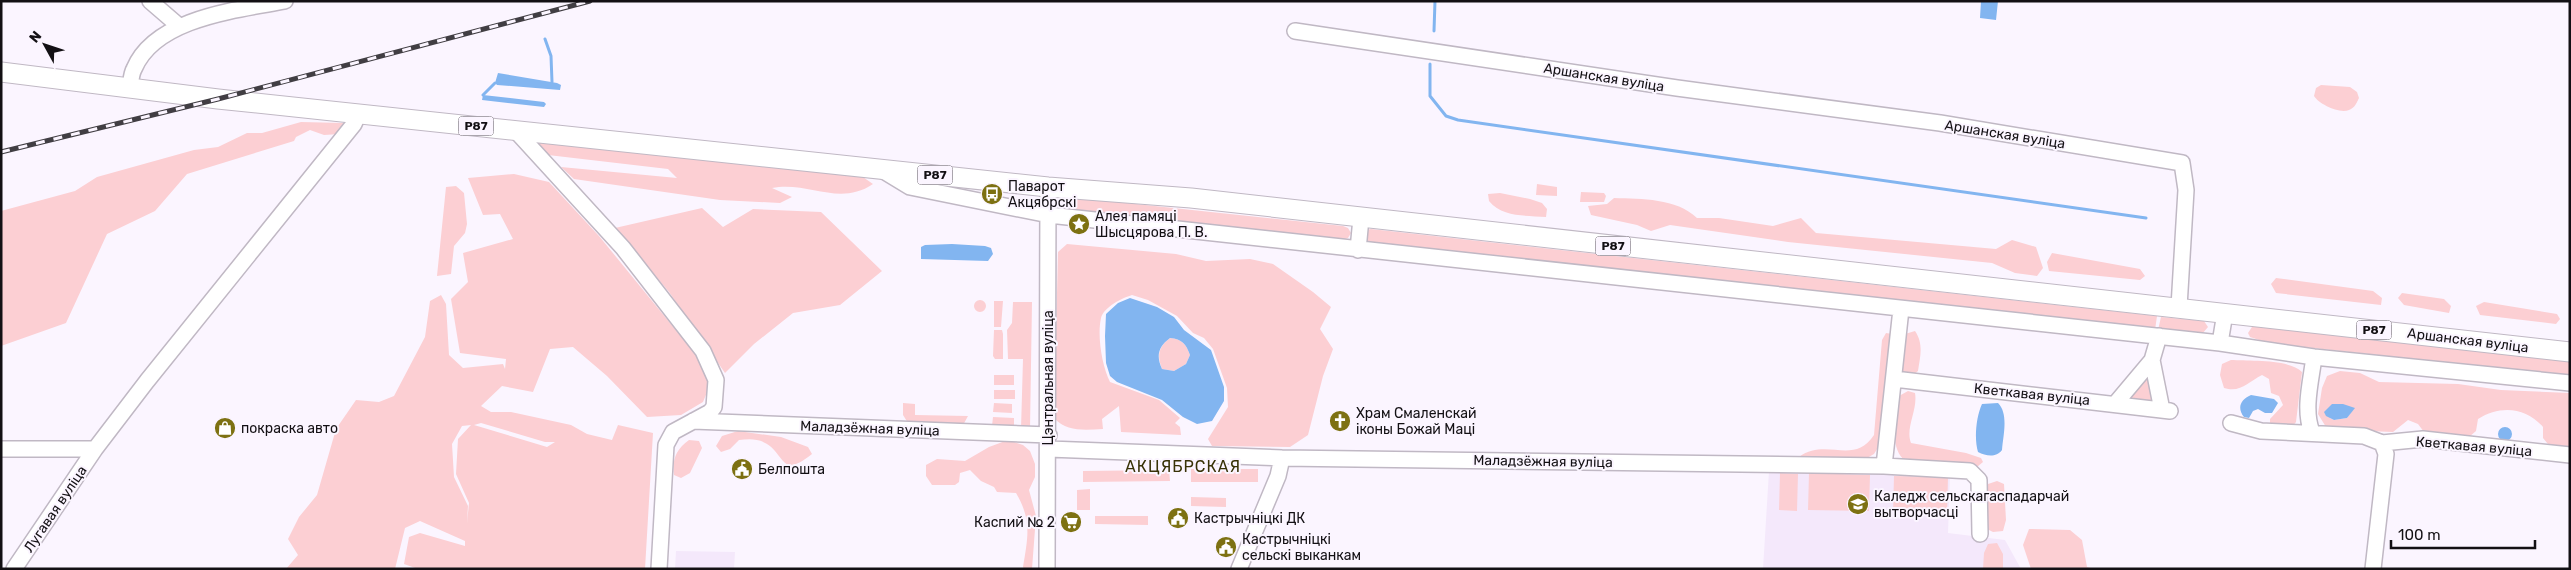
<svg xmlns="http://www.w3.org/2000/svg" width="2571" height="570" viewBox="0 0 2571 570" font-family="Rubik,sans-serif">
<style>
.built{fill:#f4e8fb}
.green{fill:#fccfd3;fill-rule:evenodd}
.water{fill:#82b5f0;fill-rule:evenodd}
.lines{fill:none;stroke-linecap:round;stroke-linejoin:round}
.stream{stroke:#82b5f0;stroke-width:3}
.minor-casing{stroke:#c0b8c4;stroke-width:18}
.major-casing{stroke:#c0b8c4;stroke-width:21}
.minor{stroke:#fff;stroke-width:15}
.major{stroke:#fff;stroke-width:19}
.rail-casing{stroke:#413e43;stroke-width:5}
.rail{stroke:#fbf5ff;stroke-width:3;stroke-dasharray:9;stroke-linecap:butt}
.labels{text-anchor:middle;stroke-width:4;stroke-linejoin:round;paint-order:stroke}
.shield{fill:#fbf5ff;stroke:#59555a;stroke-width:1}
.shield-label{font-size:12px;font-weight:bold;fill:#131014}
.street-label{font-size:14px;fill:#131014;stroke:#fbf5ff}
.poi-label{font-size:14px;fill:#131014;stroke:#fbf5ff;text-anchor:start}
.quarter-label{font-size:16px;letter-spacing:1px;fill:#383207;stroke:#fbf5ff}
</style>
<rect width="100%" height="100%" fill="#fbf5ff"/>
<path class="built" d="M 1769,471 L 1950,475 L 1948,533 L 2005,540 L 2021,569 L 1763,569 Z
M 676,551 L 735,552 L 734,569 L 675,569 Z"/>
<path class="green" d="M 2321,85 L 2350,87 L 2357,92 L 2359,98 C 2357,102 2355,108 2349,110 C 2339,114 2319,104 2314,96 L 2316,88 Z
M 301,122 L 343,123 L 346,128 L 340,134 L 324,135 L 310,130 L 296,137 L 294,141 L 187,174 L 155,211 L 107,234 L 66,323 L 1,346 L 1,211 L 75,191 L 97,177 L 194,150 L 218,147 L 247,133 L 262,133 Z
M 531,135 L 860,175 L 873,184 C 839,207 809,181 772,188 L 792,197 L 780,203 L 720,200 L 574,179 L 561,167 L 677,178 L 668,169 L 548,155 Z
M 514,174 L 549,182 L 599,236 L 697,356 L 710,385 L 703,402 L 681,415 L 647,417 L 607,376 L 573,347 L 550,349 L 533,392 L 502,386 L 481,406 L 491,412 L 511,412 L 571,425 L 587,434 L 612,440 L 618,425 L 653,433 L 645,569 L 418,569 L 404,564 L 409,537 L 420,533 L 465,546 L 465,541 L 420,521 L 405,528 L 395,569 L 286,569 L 298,555 L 288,539 L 299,517 L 317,495 L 336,429 L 356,400 L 379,402 L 394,396 L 425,337 L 430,301 L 441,295 L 446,304 L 449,355 L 463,368 L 503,364 L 505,369 L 506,359 L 460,353 L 451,299 L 468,282 L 463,253 L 513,239 L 500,214 L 483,215 L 468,178 ZM 481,423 L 545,442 L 555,442 L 547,447 L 474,425 ZM 471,425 L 458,439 L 456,474 L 469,503 L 467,523 L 468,506 L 454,477 L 452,444 L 462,426 Z
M 1537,184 L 1557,187 L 1557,196 L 1536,195 Z
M 456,186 L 464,193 L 467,224 L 465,233 L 454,246 L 451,274 L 437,276 L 446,187 Z
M 1581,192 L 1604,193 L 1606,196 L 1604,202 L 1580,202 Z
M 1500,193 L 1530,199 L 1542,203 L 1547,209 L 1546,217 C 1526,215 1503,218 1489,201 L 1488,194 Z
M 1070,197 L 1343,226 L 1348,228 L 1351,233 L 1348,238 L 1338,241 L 1061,210 L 1062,202 Z
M 1614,198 C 1642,199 1676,198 1697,218 L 1719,218 L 1773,226 L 1801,218 L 1816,233 L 1996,249 L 2012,240 L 2036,247 L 2043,268 L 2037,276 L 2015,273 L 1992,263 L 1788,242 L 1670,225 L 1651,231 L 1637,225 L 1591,215 L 1588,206 L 1607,204 Z
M 702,208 L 723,227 L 753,209 L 821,212 L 882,271 L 840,305 L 793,313 L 754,344 L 725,373 L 669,292 L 615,228 Z
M 1371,229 L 2157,316 L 2155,330 L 1403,247 L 1370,243 L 1366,239 L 1366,230 Z
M 1067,244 L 1176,254 L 1206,261 L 1250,259 L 1273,264 L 1313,292 L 1331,307 L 1320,329 L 1333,349 L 1323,376 L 1308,435 L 1290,447 L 1212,446 L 1208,439 L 1228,407 L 1227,388 L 1213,349 L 1204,338 L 1193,333 L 1177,316 L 1148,300 L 1132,295 C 1122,298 1104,307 1101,318 C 1097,336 1102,366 1110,382 L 1159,400 L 1180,418 L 1175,423 L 1180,427 L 1181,435 L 1121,432 L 1119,406 L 1102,419 L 1103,429 C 1084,430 1067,432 1054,418 L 1058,252 Z
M 2052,253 L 2140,269 L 2145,276 L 2140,280 L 2049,271 L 2047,262 Z
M 2276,278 L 2373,291 L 2382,298 L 2381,305 L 2276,293 L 2271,284 Z
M 2402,293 L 2444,299 L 2451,306 L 2449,313 L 2404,305 L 2398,298 Z
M974 306a6 6 0 1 1 12 0a6 6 0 1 1-12 0Z
M 994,301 L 1003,301 L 1001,327 L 994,327 Z
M 1013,302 L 1032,302 L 1030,429 L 1021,429 L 1023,359 L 1008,359 L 1007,330 L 1012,323 Z
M 2484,302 L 2557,314 L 2560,319 L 2556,324 L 2480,315 L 2476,306 Z
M 2161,317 L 2204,321 L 2208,327 L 2202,334 L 2158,330 Z
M 2259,326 L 2570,360 L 2570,376 L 2268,343 L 2250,337 L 2248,333 L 2252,327 Z
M 994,330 L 1002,330 L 1003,334 L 1003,359 L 995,359 L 993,356 Z
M 1915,331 C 1924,344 1920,357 1918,371 L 1909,378 L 1902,377 L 1900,367 L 1905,334 Z
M 1886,333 L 1892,334 L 1882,441 L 1874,454 L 1867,458 L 1800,461 L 1799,457 C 1826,437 1854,466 1874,435 L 1882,340 Z
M 1170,338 C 1182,339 1186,344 1190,355 L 1186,364 L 1174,371 L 1162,369 C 1157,356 1158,347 1170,338 Z
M 2231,360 C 2249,361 2290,359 2302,372 L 2296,422 L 2292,427 L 2270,427 L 2270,419 L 2283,405 L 2279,396 L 2271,393 L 2269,379 L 2262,375 C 2248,382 2241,393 2224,388 L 2220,375 L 2222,364 Z
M 2150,368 L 2157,402 L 2128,402 L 2125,397 Z
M 2340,371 L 2360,373 L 2379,382 L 2458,384 L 2501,390 L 2570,393 L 2570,450 L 2552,449 L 2543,438 L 2543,427 C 2526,407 2500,405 2478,419 L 2476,431 L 2469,437 L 2424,432 L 2418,424 L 2408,420 L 2393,432 L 2344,430 L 2326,427 L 2318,414 L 2322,388 L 2327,376 ZM 2354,408 L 2347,418 L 2334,420 L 2330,418 Z
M 994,375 L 1014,375 L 1014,385 L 994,385 Z
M 994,390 L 1015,390 L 1015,399 L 994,399 Z
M 1908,391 L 1915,393 C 1918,410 1905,428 1911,443 L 1966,453 L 1981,458 L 1983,462 L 1977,467 L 1903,459 C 1889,444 1896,416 1899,396 Z
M 903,403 L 915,404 L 915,415 L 968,416 L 962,427 L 908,423 L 903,415 Z
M 994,403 L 1012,404 L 1012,413 L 993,412 Z
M 993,417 L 1014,418 L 1014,427 L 992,426 Z
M 738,431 L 781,437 L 808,447 L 812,454 C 781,479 785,455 767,444 C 758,438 748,439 739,440 L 730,449 L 721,452 L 716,446 L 722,436 Z
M 689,440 L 699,441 L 702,448 L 690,473 L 681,478 L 674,475 C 672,460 676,449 689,440 Z
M 1008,440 L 1023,445 L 1030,451 L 1035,464 L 1035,477 L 1029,490 L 1036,516 L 1032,569 L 1024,569 L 1023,567 C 1028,537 1032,520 1016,493 L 997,492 L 994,487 L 981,481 L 970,470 L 960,473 L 959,482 L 955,485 L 932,485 L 926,476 L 926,465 L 937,459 L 965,461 L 989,447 Z
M 1191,469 L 1258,469 L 1258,482 L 1191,482 Z
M 1169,470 L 1170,481 L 1083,482 L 1083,471 Z
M 1780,473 L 1798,474 L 1797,511 L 1779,510 Z
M 1809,473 L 1870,475 L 1869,511 L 1808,510 Z
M 1894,476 L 1948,477 L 1947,515 L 1893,514 Z
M 1997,481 L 2004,484 L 2006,520 L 2003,531 L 1993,532 L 1985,528 L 1985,491 L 1988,484 Z
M 1090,489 L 1090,510 L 1077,510 L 1077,490 Z
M 1191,497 L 1226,498 L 1226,507 L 1191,506 Z
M 1095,516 L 1148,516 L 1148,525 L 1095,524 Z
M 2029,529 L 2070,530 L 2082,540 L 2087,567 L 2094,569 L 2031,569 L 2023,545 Z
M 1997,543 L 2003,554 L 2003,569 L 1983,569 L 1984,553 L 1988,544 Z"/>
<path class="water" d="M 1981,1 L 1998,1 L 1996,20 L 1980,18 Z
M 498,73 L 557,83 L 561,85 L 560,90 L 497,85 L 495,83 Z
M 483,95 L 544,102 L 546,104 L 544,107 L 482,100 Z
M 952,244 L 985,246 L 991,248 L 993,254 L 988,261 L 921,259 L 921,247 L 925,245 Z
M 1130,298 L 1157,307 L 1174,317 L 1184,330 L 1211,350 L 1224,387 L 1224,401 L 1212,421 L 1197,424 L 1183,417 L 1162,400 L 1117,382 L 1110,376 L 1106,363 L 1105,336 L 1106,314 L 1118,303 ZM 1170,338 C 1182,339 1186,344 1190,355 L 1186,364 L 1174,371 L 1162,369 C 1156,356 1158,347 1170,338 Z
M 2251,395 L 2274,399 L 2278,403 L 2272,413 L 2265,413 L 2258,409 L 2253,411 L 2249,418 L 2244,417 C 2237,408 2240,400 2251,395 Z
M 1998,403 C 2009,414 2003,436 2002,450 C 1996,458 1986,456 1978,452 C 1974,439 1976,417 1982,404 Z
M 2332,404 L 2343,404 L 2355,408 L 2347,418 L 2334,420 L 2326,416 L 2324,412 Z
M2498 434a7 7 0 1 1 14 0a7 7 0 1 1-14 0Z"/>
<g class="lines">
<path class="stream" d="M 1434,31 L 1435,1
M 545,39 L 551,56 L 552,82
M 1430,64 L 1430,96 L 1446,116 L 1458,120 L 2146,218
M 483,95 L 495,83"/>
<g class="minor-casing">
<path id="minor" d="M 150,1 L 179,26
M 1295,31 L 1677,88 L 1940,123 L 2182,163 L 2186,190 L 2179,307
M 130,88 C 131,82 131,74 134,69 C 155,18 237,10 285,1
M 515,130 L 623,248 L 703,351 L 716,380 L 714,407 L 710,412 L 673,432 L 666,445 L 659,569
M 882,170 L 910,187 L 1049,215 L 2220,343 L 2314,357 L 2570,383
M 1358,250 L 1361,218
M 2159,336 L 2152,360 L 2162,410
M 2220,343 L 2225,313
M 1894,379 L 2170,411
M 2115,404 L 2152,360
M 693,421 L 1049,435
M 2231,423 L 2261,431 L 2364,436 L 2382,443 L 2423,439 L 2570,455
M 2312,432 C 2303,410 2311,381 2314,357
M 1,449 L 95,449
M 1049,449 L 1282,458 L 1884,466 L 1970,471 L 1979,480 L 1980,534
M 1884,466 L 1901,309
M 14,569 L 95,449 L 147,381 L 354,124 L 359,113
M 1047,569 L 1048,187
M 1239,569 L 1278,476 L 1282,458
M 2373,569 L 2386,454 L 2382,443"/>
</g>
<g class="major-casing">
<path id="major" d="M 1,72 L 218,99 L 1048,187 L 1191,198 L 2570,352"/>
</g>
<use href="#minor" class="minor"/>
<use href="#major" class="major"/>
<g class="rail-casing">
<path id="rail" d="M 1,152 L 218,99 L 590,1"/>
</g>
<use href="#rail" class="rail"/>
</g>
<defs>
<g id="bus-disc" transform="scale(1.125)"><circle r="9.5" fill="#7d7112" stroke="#fbf5ff"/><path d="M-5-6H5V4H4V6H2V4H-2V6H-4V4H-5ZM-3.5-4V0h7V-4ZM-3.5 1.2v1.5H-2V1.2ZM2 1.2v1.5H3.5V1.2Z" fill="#fff"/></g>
<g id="sight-disc" transform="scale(1.125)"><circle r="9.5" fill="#7d7112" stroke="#fbf5ff"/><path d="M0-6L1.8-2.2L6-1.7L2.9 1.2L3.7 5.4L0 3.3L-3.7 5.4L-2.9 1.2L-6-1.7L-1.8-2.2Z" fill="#fff"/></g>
<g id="church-disc" transform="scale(1.125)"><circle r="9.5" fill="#7d7112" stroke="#fbf5ff"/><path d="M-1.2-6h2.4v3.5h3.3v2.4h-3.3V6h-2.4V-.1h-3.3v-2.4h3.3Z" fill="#fff"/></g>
<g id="shop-disc" transform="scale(1.125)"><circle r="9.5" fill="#7d7112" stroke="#fbf5ff"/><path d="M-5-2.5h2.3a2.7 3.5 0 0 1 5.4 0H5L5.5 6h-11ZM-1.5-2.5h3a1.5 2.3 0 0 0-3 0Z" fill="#fff"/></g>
<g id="civic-disc" transform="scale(1.125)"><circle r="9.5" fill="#7d7112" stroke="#fbf5ff"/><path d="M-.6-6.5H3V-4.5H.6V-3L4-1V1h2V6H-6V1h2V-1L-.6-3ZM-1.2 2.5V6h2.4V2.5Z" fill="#fff"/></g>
<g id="university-disc" transform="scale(1.125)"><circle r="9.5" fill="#7d7112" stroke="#fbf5ff"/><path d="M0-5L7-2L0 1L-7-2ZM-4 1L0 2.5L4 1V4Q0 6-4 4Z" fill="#fff"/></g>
<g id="supermarket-disc" transform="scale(1.125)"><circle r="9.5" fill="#7d7112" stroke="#fbf5ff"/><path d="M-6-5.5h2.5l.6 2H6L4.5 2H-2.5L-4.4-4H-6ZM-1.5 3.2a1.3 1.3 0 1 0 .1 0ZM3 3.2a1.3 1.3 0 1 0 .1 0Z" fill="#fff"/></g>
</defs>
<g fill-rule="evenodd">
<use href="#bus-disc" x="992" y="194"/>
<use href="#sight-disc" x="1079" y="224"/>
<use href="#church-disc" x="1340" y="421"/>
<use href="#shop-disc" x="225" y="428"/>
<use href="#civic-disc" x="742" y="469"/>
<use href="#university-disc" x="1858" y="504"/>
<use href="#civic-disc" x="1178" y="518"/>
<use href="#supermarket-disc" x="1071" y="522"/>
<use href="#civic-disc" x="1226" y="547"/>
</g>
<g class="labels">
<g class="shield">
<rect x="458.5" y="116.5" width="35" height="19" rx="4"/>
<rect x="917.5" y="165.5" width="35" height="19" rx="4"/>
<rect x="1595.5" y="236.5" width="35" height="19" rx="4"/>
<rect x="2356.5" y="320.5" width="35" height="19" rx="4"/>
</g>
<g class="shield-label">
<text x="476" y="130">Р87</text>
<text x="935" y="179">Р87</text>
<text x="1613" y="250">Р87</text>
<text x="2374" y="334">Р87</text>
</g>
<g class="street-label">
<text transform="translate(1604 77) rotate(9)" y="5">Аршанская вуліца</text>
<text transform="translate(2005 134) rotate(9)" y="5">Аршанская вуліца</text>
<text transform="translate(2468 340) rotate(7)" y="5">Аршанская вуліца</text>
<text transform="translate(1048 378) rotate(-90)" y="5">Цэнтральная вуліца</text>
<text transform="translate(2032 394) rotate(6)" y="5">Кветкавая вуліца</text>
<text transform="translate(870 428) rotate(2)" y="5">Маладзёжная вуліца</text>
<text transform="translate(2474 446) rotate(5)" y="5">Кветкавая вуліца</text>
<text transform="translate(1543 461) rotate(1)" y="5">Маладзёжная вуліца</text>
<text transform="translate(55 509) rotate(-56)" y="5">Лугавая вуліца</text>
</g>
<g class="poi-label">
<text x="1008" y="191">Паварот<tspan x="1008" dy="16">Акцябрскі</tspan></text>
<text x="1095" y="221">Алея памяці<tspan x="1095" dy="16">Шысцярова П. В.</tspan></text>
<text x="1356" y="418">Храм Смаленскай<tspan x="1356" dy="16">іконы Божай Маці</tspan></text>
<text x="241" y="433">покраска авто</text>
<text x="758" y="474">Белпошта</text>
<text x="1874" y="501">Каледж сельскагаспадарчай<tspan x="1874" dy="16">вытворчасці</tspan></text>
<text x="1194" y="523">Кастрычніцкі ДК</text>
<text x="1055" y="527" text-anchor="end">Каспий № 2</text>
<text x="1242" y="544">Кастрычніцкі<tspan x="1242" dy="16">сельскі выканкам</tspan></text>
</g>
<g class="quarter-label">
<text x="1183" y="472">АКЦЯБРСКАЯ</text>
</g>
</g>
<rect width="2571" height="570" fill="none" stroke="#131014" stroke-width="5"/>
<g transform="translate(45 45) rotate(310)" stroke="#fbf5ff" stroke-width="4" paint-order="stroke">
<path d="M0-4L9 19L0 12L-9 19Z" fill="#131014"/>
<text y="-8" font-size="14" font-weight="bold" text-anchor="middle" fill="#131014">N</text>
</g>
<path d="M2391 540v8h144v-8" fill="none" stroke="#131014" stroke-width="2.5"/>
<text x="2398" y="540" font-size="15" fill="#131014" stroke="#fbf5ff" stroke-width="4" paint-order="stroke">100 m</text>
</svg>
